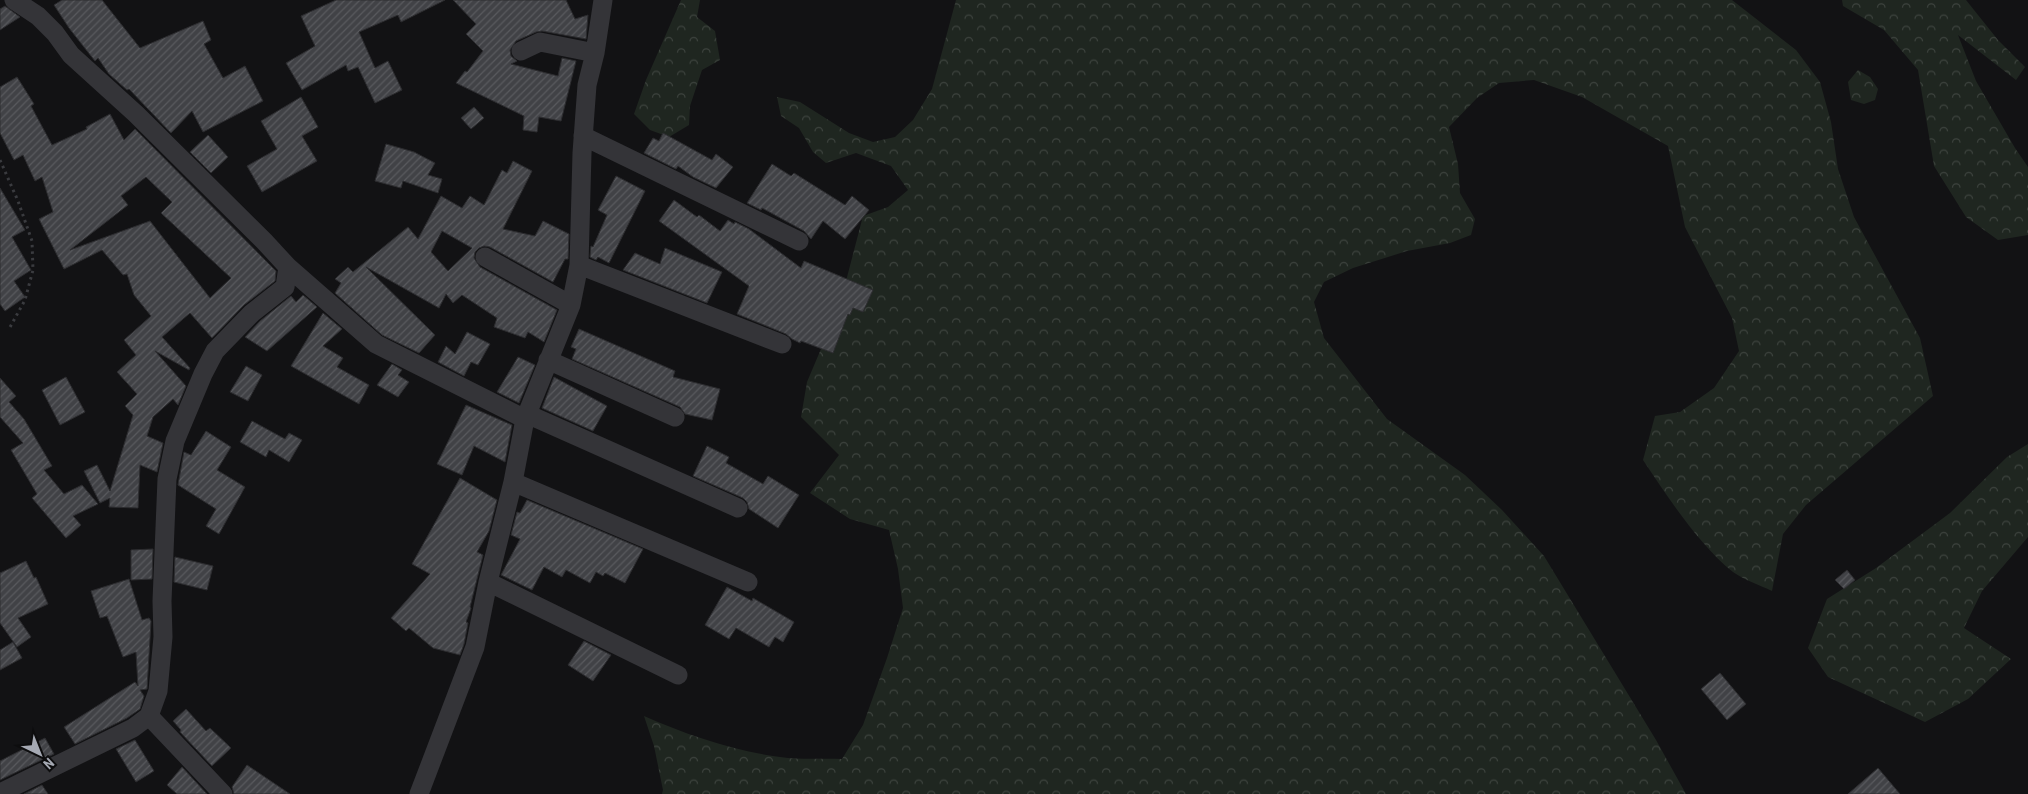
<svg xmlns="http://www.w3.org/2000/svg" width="2028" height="794" viewBox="0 0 2028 794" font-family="'Roboto Condensed',sans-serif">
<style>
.forest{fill:url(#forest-crowns)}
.building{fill:url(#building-hatch);stroke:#2c2c2f;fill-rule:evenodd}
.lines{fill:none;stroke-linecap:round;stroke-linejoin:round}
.path{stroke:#3a3b3f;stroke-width:3;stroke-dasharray:2.5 4;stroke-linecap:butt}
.minor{stroke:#343438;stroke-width:19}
</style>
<defs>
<pattern id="forest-crowns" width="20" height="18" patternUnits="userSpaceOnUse" patternTransform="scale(1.25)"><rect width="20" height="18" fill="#1f2620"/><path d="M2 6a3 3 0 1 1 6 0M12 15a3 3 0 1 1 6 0" fill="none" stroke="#3d433e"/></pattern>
<pattern id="building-hatch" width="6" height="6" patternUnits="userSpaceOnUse" patternTransform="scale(1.25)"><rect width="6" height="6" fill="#414246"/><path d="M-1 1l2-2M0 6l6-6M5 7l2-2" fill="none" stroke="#595a5e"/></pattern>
</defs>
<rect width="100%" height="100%" fill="#121214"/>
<path class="forest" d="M 681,0 L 700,0 L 697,17 L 715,31 L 720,60 L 702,70 L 690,106 L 689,125 L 669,137 L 650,130 L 634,114 L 646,80 Z
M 956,0 L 1732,0 L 1796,50 L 1820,82 L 1831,122 L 1838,169 L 1854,217 L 1920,338 L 1933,396 L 1806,505 L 1783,534 L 1772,591 C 1760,585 1744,580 1733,572 C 1699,545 1667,496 1643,460 L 1655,416 L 1680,412 L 1714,388 L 1739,351 L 1732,318 L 1685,227 L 1668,146 L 1582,97 L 1534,80 L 1499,83 L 1477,98 L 1449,127 L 1458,164 L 1460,193 L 1475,219 L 1471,235 L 1450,243 L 1407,251 L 1353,268 L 1324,282 L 1314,302 L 1324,338 L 1387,419 L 1465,475 L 1502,510 L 1544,556 L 1656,740 L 1686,794 L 662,794 L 663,790 L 654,746 L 644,716 C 687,735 734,751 780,757 C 801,760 822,758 842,759 L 863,725 L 887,658 L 903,608 L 898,569 L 889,530 L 850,519 L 810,493 L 839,455 L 801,417 L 807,382 L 840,304 L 863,216 L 888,207 L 908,190 L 891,166 L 856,153 L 826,163 L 813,152 L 799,128 L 781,116 L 777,97 L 800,102 L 849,133 L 873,142 L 895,137 L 913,120 L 932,89 Z
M 1842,0 L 1966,0 L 1998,40 L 2025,67 L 2016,80 L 1958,35 L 1976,81 L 2015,148 L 2028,167 L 2028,235 L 1998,240 L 1966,217 L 1934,166 L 1918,70 L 1884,30 L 1843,6 Z
M 1858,70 L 1870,77 L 1878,89 L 1875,100 L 1864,104 L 1851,100 L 1848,82 Z
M 2028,444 L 2028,537 L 1982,591 L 1964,628 L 2011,659 L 1968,699 L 1925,722 L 1828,677 L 1808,648 L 1827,599 L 1876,568 L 1950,513 L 2007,457 Z"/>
<path class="building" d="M 62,0 L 102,0 L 140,48 L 203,21 L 211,40 L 204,44 L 223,78 L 245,66 L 263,101 L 203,132 L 192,111 L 171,133 L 129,89 L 127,90 L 109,74 L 98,58 L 95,61 L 69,28 L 54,5 Z
M 336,0 L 445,0 L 401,22 L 398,15 L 359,32 L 375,68 L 388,61 L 402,90 L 375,103 L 358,67 L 348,71 L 346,65 L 302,90 L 286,63 L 315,46 L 301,16 Z
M 453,0 L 566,0 L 575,19 L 588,15 L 586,39 L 542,31 L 536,32 L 516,41 L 510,50 L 511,56 L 517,61 L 511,64 L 558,76 L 562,58 L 576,61 L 561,121 L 539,117 L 537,132 L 523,130 L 524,116 L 456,83 L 465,71 L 467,72 L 483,51 L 466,34 L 476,24 Z
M 5,6 L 20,17 L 0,30 L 0,9 Z
M 17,77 L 34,104 L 31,106 L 52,145 L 87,129 L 86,127 L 110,114 L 124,140 L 135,129 L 276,271 L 275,281 L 244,305 L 212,338 L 190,313 L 162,337 L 190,368 L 189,370 L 155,351 L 186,386 L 178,405 L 173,399 L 153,417 L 147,436 L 163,443 L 157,472 L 140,465 L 138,508 L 109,507 L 110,498 L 100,503 L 84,471 L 97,465 L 110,491 L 133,415 L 125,406 L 137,394 L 117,372 L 136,355 L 124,340 L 151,316 L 134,295 L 127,274 L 123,275 L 102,250 L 64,269 L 39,219 L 53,212 L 42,177 L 35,181 L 23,155 L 14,160 L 0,133 L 0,87 ZM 146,177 L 172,202 L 161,213 L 231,278 L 210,298 L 150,221 L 70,250 L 128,205 L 121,196 Z
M 301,97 L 318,127 L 302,136 L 317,161 L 262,192 L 247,166 L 277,149 L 261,121 Z
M 474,107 L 484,118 L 471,129 L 461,118 Z
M 663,133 L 712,160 L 716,154 L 733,167 L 716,188 L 693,177 L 678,166 L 676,169 L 644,153 L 653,138 L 659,141 Z
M 208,135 L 228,157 L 211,173 L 190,152 Z
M 386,144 L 414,152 L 435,163 L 428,175 L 442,179 L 438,193 L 403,181 L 401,188 L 375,181 Z
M 513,161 L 532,171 L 503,229 L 535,236 L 543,221 L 569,234 L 568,259 L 565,259 L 553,282 L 490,247 L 484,246 L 479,248 L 475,252 L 474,258 L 480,267 L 557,310 L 544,342 L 528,332 L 525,338 L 494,327 L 497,318 L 462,295 L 453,303 L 446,294 L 439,308 L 366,267 L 435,335 L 419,353 L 382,335 L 335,293 L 341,283 L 335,279 L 348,267 L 353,272 L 408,227 L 418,239 L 441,196 L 462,208 L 470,196 L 484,205 L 502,170 L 507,173 ZM 442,231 L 472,248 L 448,271 L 431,252 Z
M 772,164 L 791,176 L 794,173 L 845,205 L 852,196 L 869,210 L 845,239 L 823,221 L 811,239 L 804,231 L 762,208 L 761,210 L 747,203 Z
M 616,176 L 645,191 L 609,263 L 598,257 L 596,260 L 590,257 L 591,246 L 593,247 L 607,215 L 598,210 Z
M 0,188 L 25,230 L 12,237 L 31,270 L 14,281 L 25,297 L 5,311 L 0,304 Z
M 674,200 L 697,217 L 699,215 L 720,231 L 728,220 L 734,224 L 735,222 L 749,229 L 801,268 L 804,261 L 873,290 L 863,312 L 853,308 L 850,315 L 848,314 L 833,353 L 801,341 L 800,343 L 792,339 L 786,334 L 737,314 L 749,286 L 659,221 Z
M 665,248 L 722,272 L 707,303 L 623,270 L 635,253 L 660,264 Z
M 303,295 L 317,307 L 267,351 L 245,337 L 260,321 L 291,296 L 296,302 Z
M 323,313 L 342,329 L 323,346 L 343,358 L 337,367 L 369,385 L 359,404 L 291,366 Z
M 579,329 L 675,371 L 673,377 L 720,389 L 712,420 L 685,414 L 680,407 L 572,359 L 576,349 L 571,347 Z
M 467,332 L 490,344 L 478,365 L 471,362 L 464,376 L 438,362 L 446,346 L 455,354 Z
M 518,357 L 535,365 L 519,403 L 497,392 Z
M 392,364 L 402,370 L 398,375 L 409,382 L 398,397 L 377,385 Z
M 246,366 L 262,375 L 248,401 L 230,392 Z
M 66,377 L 85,412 L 60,425 L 42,390 Z
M 554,377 L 607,406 L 593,431 L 542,408 Z
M 0,378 L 16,396 L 9,402 L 24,419 L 52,466 L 44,470 L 64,494 L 82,485 L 98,504 L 73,516 L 81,525 L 66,538 L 32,498 L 37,494 L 11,450 L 23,443 L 0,417 Z
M 466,405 L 512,425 L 505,462 L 474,446 L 462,475 L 437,464 Z
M 252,421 L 285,439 L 289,433 L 302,440 L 289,462 L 269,450 L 266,457 L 240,442 Z
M 206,431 L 231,447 L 217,470 L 245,487 L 219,534 L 206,526 L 216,509 L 178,485 L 184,452 L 191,455 Z
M 707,446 L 729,457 L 726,463 L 763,484 L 768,476 L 799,495 L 778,528 L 749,509 L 747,502 L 743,498 L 693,476 Z
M 460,478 L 497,500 L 489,531 L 477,552 L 483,555 L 470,607 L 471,608 L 466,622 L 468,623 L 464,644 L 460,655 L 433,648 L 409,628 L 406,631 L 391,618 L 430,574 L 412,564 Z
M 527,500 L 643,549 L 625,583 L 605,573 L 603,576 L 596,572 L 590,583 L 566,570 L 562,577 L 544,567 L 532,590 L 501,575 L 520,539 L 511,535 L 517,512 L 520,513 Z
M 153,549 L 152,579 L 131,580 L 131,550 Z
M 175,557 L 213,566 L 207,590 L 174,582 Z
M 26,561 L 34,578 L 36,577 L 48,604 L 18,618 L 31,637 L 17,647 L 0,623 L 0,573 Z
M 1847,570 L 1855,580 L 1844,589 L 1835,580 Z
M 129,579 L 142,620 L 149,618 L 151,621 L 147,689 L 140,690 L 144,696 L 140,709 L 127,718 L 75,744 L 64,727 L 135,682 L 138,686 L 136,652 L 123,657 L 107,616 L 100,618 L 91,591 Z
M 727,587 L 752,601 L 753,598 L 794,622 L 783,642 L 775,637 L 769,647 L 736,628 L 729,639 L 705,625 Z
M 584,641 L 611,655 L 593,681 L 568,665 Z
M 13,642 L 22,658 L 0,670 L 0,650 Z
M 1720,673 L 1746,704 L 1727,720 L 1701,689 Z
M 186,709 L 206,731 L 210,728 L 231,748 L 212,766 L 180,732 L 181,730 L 173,721 Z
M 45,738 L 54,754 L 0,780 L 0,761 Z
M 135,740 L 154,771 L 136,782 L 116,749 Z
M 247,765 L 290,794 L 234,794 L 232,787 Z
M 182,767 L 207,794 L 177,794 L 167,785 Z
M 1878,768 L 1900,794 L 1848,794 Z
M 42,785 L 48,794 L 24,794 Z"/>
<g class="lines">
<path class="path" d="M 0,160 L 18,201 L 32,241 L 33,270 L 25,300 L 9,329"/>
<path class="minor" d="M 521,51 L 540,42 L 595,53
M 583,136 L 799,241
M 485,257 L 571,305
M 579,265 L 782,344
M 288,267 L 376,344 L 525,419
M 548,360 L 675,417
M 527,414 L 738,508
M 513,482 L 748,582
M 488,582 L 678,675
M 149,716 L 223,794
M 0,793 L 133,728 L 149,716 L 158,691 L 163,637 L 162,601 L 167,479 L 175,441 L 203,374 L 215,351 L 252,313 L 285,287 L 288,267 L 264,241 L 136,114 L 71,55 L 55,33 L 38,16 L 14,0
M 419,794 L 475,647 L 488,582 L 513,482 L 525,419 L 571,305 L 579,265 L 582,153 L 587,85 L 595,53 L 603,0"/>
</g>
<g transform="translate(40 754) rotate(137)" stroke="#0d0d0e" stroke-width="4" paint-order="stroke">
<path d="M0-4L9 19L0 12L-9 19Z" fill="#a5a9b3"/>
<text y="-8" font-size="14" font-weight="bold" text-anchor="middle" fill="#a5a9b3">N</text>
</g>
</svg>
